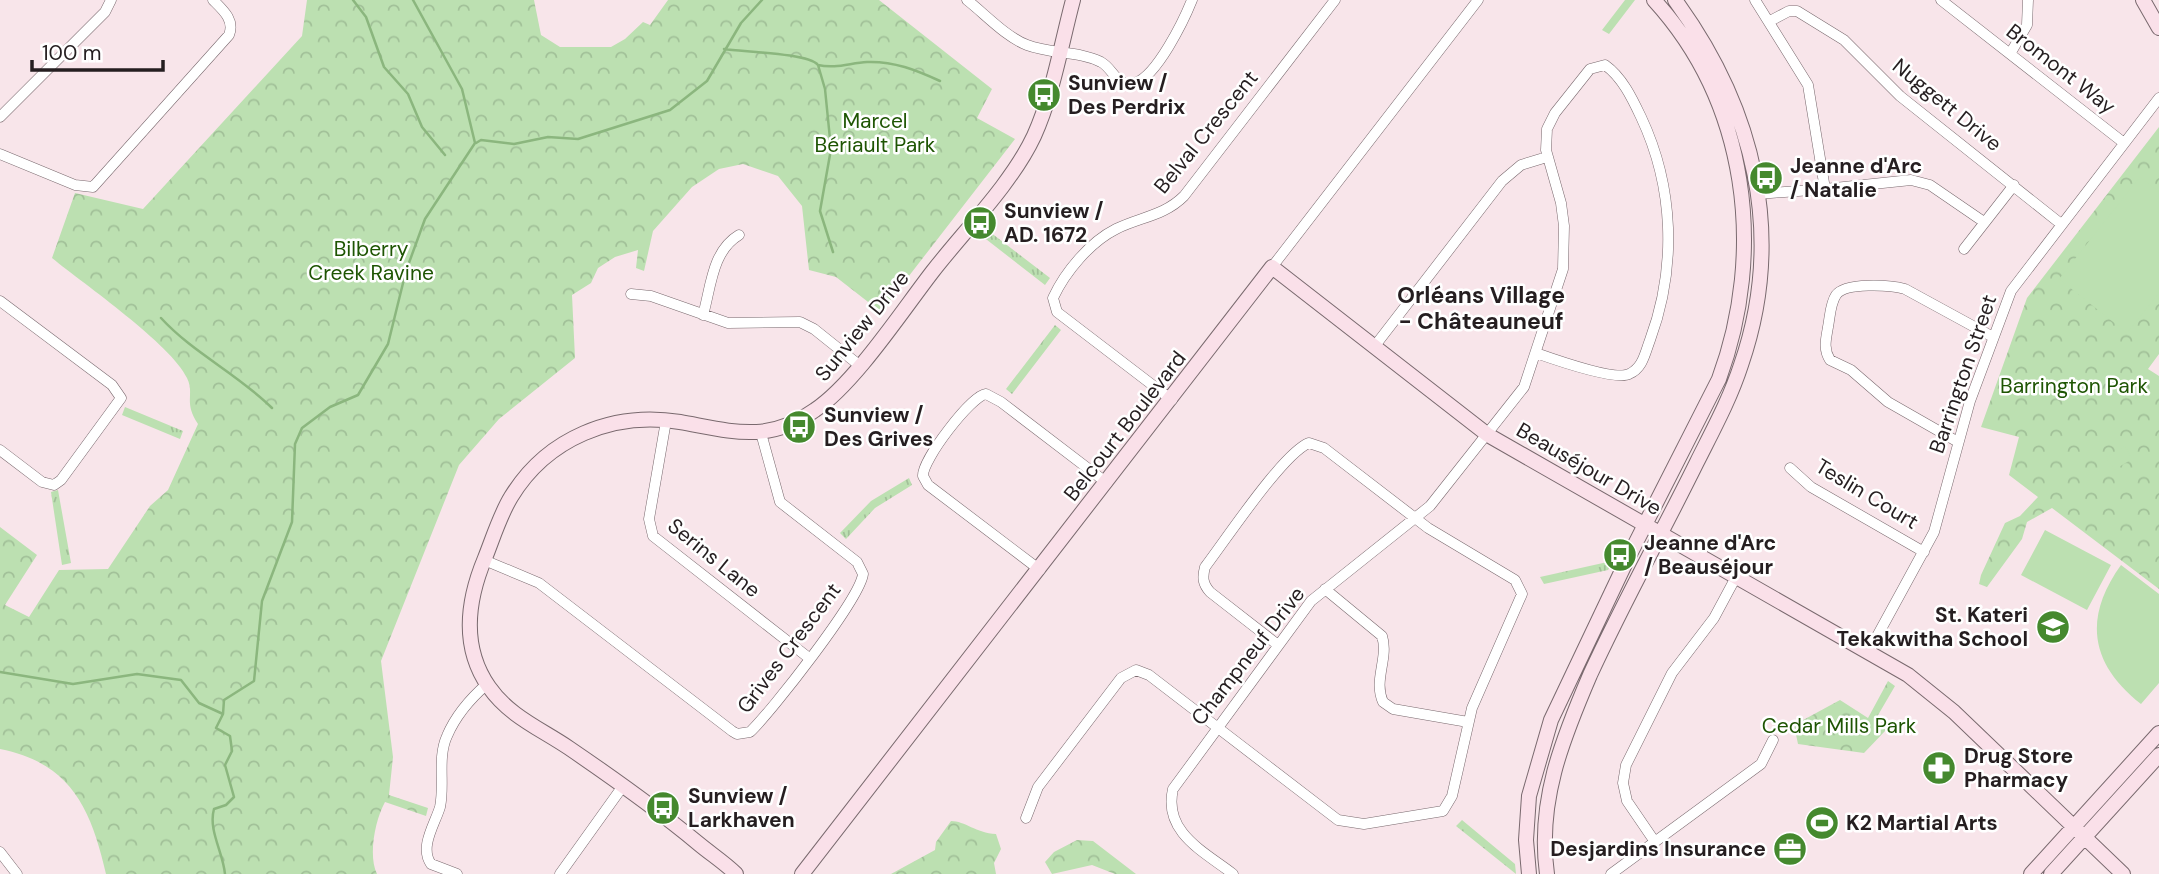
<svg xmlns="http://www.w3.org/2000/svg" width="2159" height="874" viewBox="0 0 2159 874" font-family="'DM Sans',sans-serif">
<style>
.grass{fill:url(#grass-tufts)}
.forest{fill:url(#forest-crowns)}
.garden{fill:#bce0b1}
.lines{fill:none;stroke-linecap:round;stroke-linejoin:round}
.stream{stroke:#8bb67e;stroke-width:2.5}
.street-casing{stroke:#79696e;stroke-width:11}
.secondary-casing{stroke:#79696e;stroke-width:16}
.street{stroke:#fff;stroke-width:10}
.secondary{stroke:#fae0e9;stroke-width:14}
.labels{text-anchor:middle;stroke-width:5;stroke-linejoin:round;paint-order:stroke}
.street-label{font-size:21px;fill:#251e20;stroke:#fff}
.poi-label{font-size:21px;font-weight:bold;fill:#251e20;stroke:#fff;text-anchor:start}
.park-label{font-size:21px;fill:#1e5503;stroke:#fff}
.neighbourhood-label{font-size:23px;font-weight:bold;fill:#251e20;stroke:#fff}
</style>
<defs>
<pattern id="grass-tufts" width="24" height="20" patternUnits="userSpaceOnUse" patternTransform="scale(1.75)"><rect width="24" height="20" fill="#bce0b1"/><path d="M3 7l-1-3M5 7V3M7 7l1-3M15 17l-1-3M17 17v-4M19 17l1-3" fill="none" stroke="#a1c098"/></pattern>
<pattern id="forest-crowns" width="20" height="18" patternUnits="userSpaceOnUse" patternTransform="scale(1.75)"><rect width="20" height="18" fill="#bce0b1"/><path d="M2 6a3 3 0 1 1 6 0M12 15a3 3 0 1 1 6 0" fill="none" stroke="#a1c098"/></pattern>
</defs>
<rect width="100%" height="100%" fill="#f8e5ea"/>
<path class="grass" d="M 1625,0 L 1635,0 L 1609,34 L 1602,30 Z
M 986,229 L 1050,278 L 1045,285 L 982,236 Z
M 1055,325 L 1061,330 L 1012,394 L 1006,389 Z
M 125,407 L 183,431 L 180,439 L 122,415 Z
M 909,478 L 912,485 L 875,508 L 846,539 L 840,533 L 871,501 Z
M 58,490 L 71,563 L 62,565 L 51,492 Z
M 1612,561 L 1608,570 L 1544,584 L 1540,577 Z
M 1462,820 L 1515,864 L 1516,874 L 1456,826 Z"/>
<path class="forest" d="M 307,0 L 534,0 L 541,35 L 560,47 L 611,47 L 625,39 L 643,22 L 650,25 L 668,0 L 879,0 L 992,89 L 977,118 L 1015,139 L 881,312 L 836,277 L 809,270 L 802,206 L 778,176 L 743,164 L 719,169 L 692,187 L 653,231 L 644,271 L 636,268 L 638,250 L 615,257 L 598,268 L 591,283 L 572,295 L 575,358 L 499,419 L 459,465 L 381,661 L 393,757 L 389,795 L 428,808 L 426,816 L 385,802 C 375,820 368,856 377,874 L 106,874 C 91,809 71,763 0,749 L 0,527 L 37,555 L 5,605 L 29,617 L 59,570 L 108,569 L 150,506 L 168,490 L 198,424 C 183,402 195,394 187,378 C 171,344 85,285 52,258 L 75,193 L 143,209 L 302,36 Z
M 2159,127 L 2159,354 L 2148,369 L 2159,376 L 2159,589 L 2052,508 L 2027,522 L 2022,539 L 1987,587 L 1979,584 L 1981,575 L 2005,523 L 2020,516 L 2038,497 L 2009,475 L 2019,437 L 1981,427 L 2027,298 Z
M 1888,681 L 1895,686 L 1874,722 L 1886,730 L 1864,753 L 1798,744 L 1794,725 L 1840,700 L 1868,718 Z
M 951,821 C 965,821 976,833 996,834 L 1001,849 L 994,863 L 996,874 L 891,874 L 935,850 L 936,842 Z
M 1077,840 L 1093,841 L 1136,874 L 1115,874 L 1092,865 L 1052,874 L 1045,862 L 1054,852 Z"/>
<path class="garden" d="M 2140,177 L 2159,192 L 2159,293 L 2127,333 L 2059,279 Z
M 2125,446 L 2132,459 L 2114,470 L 2106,457 Z
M 2045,530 L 2111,565 L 2087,610 L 2021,575 Z
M 2121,565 L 2159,594 L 2159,683 L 2141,704 C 2090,664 2083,618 2121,565 Z"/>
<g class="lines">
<path class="stream" d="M 353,0 L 366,17 L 384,67 L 408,94 L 422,127 L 445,155
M 724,49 C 743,52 808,53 818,65 L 825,89 L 831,149 L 820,211 L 833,252
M 818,65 C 835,69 850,63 867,62 C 894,61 916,70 940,81
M 476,143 L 481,140 L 514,144 L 548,137 L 578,139 L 670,110 L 707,81 L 741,23 L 762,0
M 161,318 C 193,353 238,374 272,408
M 0,672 L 73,684 L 137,674 L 181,680 L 199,703 L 223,714
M 225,874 C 223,852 208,830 214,809 L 226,805 L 234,797 L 225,765 L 232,751 L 230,736 L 216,728 L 223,714 L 224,700 L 254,681 L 262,601 L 292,522 L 295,444 L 302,428 L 330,407 L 358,395 L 388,344 L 406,271 L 425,219 L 475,143 L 462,89 L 413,0"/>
<g class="street-casing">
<path id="street" d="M 967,0 C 985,14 1006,37 1027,45 C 1051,54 1079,51 1101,62 C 1114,69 1116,88 1135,83 C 1157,76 1184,20 1192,0
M 1755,0 L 1808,85 L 1825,189 L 1911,180 L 1930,185 L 1984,222
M 1941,0 L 2124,143
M 1770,21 L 1789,11 L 1797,11 L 1844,40 L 1900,96 L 2061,224
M 2010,54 L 2027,25 L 2028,0
M 0,117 L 105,12 L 111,0
M 0,154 L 75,185 L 93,187 L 229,35 C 235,20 223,10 213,0
M 1758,194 L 1825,189
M 1964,249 L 2014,185
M 1272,267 L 1478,0
M 631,294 L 651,296 L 728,323 L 800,322 L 814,329 L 859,365
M 0,301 L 112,385 L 121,398 L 61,480 L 54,485 L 42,482 L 0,450
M 703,315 C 711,287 712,251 739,235
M 1374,347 L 1502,181 L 1521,165 L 1547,157
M 1172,400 L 1057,312 L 1053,298 C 1065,272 1090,242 1116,229 C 1140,217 1164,216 1184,196 L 1335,0
M 666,421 L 649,519 L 653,536 L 809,658
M 1958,442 L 1888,402 L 1851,370 L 1830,360 C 1823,349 1826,339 1828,327 C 1830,317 1830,304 1836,295 C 1845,282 1890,285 1905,289 L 1993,337
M 1790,468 L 1811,487 L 1924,552
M 484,560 L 539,583 L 732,731 L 737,734 L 750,732 C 771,712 860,599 863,574 L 857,562 L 780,502 L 761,433
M 1040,570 L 928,485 L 923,476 C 922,460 971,396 986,394 L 1001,402 L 1107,483
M 1325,589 L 1382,636 C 1389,658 1373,680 1383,702 L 1393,709 L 1468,722
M 1869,651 L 1934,532 L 1970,401 L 2011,291 L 2159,98
M 1026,818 L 1038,787 L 1121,678 L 1136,670 L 1149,675 L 1338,820 L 1364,824 L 1443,811 L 1452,796 L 1472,708 L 1522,594 L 1515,580 L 1428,528 L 1324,448 L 1309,443 C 1283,453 1225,541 1205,567 C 1202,578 1203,584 1210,592 L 1278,645
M 1655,842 L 1627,801 L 1623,783 L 1626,765 L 1672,673 L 1714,618 L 1736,577
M 0,852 L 17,874
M 457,874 L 431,864 C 419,847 435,824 440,807 C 445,784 437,758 447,736 C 455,717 471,698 487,684
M 560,874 L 623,786
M 1233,874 C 1203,851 1163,832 1173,789 L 1311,601 L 1430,506 L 1524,387 L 1563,269 L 1564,226 L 1561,203 L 1546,150 L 1547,129 L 1555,113 L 1590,69 L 1605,65 C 1622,77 1632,98 1641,117 C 1674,187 1677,267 1650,340 C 1645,353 1643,368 1629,374 C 1615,381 1553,359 1536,353
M 1611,874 L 1761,764 L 1773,740"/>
</g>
<g class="secondary-casing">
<path id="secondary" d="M 2143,0 L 2159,28
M 736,874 C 725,863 711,854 699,844 C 658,810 613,778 569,748 C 541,729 509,716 489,687 C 461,647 467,601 485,558 C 493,538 500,515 511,497 C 547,438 613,411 680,422 C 731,431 768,444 815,410 C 855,383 902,311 933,271 C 965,230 1012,183 1034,136 C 1053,94 1061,45 1073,0
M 802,874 L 1272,267 L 1488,435 L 1908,675 L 1954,712 L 2123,874
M 1529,874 L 1526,840 L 1529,796 L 1551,720 L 1626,562 L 1719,379 C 1766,251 1748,103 1654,0
M 1547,874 C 1537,802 1562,740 1590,675 C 1623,603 1662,533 1697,462 C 1713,430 1730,399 1741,365 C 1786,235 1754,108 1675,0
M 2031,874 L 2159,733
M 2051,874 L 2159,755"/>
</g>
<use href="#street" class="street"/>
<use href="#secondary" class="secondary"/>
</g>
<defs>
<g id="bus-disc" transform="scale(1.75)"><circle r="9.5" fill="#45892e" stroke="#fff"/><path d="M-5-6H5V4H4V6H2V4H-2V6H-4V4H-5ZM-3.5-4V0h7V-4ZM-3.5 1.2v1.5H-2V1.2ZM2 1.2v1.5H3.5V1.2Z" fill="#fff"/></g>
<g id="school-disc" transform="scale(1.75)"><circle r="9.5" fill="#45892e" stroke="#fff"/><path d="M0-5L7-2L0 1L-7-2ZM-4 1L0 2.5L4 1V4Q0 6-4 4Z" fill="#fff"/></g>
<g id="pharmacy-disc" transform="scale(1.75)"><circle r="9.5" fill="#45892e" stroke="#fff"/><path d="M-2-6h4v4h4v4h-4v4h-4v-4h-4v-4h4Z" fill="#fff"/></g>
<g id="stadium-disc" transform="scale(1.75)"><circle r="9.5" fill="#45892e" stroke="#fff"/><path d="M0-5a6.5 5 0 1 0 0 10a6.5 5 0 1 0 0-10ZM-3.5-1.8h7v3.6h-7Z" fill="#fff"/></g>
<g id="office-disc" transform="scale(1.75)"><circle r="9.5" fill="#45892e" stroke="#fff"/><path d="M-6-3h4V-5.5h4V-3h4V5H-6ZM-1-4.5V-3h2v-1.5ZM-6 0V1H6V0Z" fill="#fff"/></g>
</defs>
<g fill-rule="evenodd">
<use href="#bus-disc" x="1044" y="95"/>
<use href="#bus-disc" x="1766" y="178"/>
<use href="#bus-disc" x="980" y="223"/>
<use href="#bus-disc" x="799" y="427"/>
<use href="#bus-disc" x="1620" y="555"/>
<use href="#school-disc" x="2053" y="627"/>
<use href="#pharmacy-disc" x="1939" y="768"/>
<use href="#bus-disc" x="663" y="808"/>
<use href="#stadium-disc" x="1822" y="823"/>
<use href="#office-disc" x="1790" y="849"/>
</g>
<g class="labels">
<g class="street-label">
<text transform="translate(2061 69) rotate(38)" y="7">Bromont Way</text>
<text transform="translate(1947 105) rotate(39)" y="7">Nuggett Drive</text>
<text transform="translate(1206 132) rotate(-51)" y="7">Belval Crescent</text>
<text transform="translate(862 326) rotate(-51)" y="7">Sunview Drive</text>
<text transform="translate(1963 374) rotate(-71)" y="7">Barrington Street</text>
<text transform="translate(1125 426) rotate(-52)" y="7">Belcourt Boulevard</text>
<text transform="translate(1589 469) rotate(30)" y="7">Beauséjour Drive</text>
<text transform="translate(1867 494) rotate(31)" y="7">Teslin Court</text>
<text transform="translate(714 558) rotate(39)" y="7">Serins Lane</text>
<text transform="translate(789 648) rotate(-53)" y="7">Grives Crescent</text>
<text transform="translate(1248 656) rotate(-52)" y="7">Champneuf Drive</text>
</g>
<g class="poi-label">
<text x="1068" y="90">Sunview /<tspan x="1068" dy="24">Des Perdrix</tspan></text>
<text x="1790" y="173">Jeanne d'Arc<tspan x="1790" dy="24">/ Natalie</tspan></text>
<text x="1004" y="218">Sunview /<tspan x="1004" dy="24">AD. 1672</tspan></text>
<text x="824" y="422">Sunview /<tspan x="824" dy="24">Des Grives</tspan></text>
<text x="1644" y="550">Jeanne d'Arc<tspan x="1644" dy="24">/ Beauséjour</tspan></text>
<text x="2028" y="622" text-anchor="end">St. Kateri<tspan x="2028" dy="24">Tekakwitha School</tspan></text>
<text x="1964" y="763">Drug Store<tspan x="1964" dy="24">Pharmacy</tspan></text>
<text x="688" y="803">Sunview /<tspan x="688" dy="24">Larkhaven</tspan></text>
<text x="1846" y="830">K2 Martial Arts</text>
<text x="1766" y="856" text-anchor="end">Desjardins Insurance</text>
</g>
<g class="park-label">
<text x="875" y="128">Marcel<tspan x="875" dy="24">Bériault Park</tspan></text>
<text x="371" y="256">Bilberry<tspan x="371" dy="24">Creek Ravine</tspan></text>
<text x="2074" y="393">Barrington Park</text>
<text x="1839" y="733">Cedar Mills Park</text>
</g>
<g class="neighbourhood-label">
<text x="1481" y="303">Orléans Village<tspan x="1481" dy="26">- Châteauneuf</tspan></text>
</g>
</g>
<path d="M32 60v10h131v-10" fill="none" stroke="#251e20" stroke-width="3.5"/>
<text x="42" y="60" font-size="21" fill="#251e20" stroke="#ffffff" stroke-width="5" paint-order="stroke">100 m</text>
</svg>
